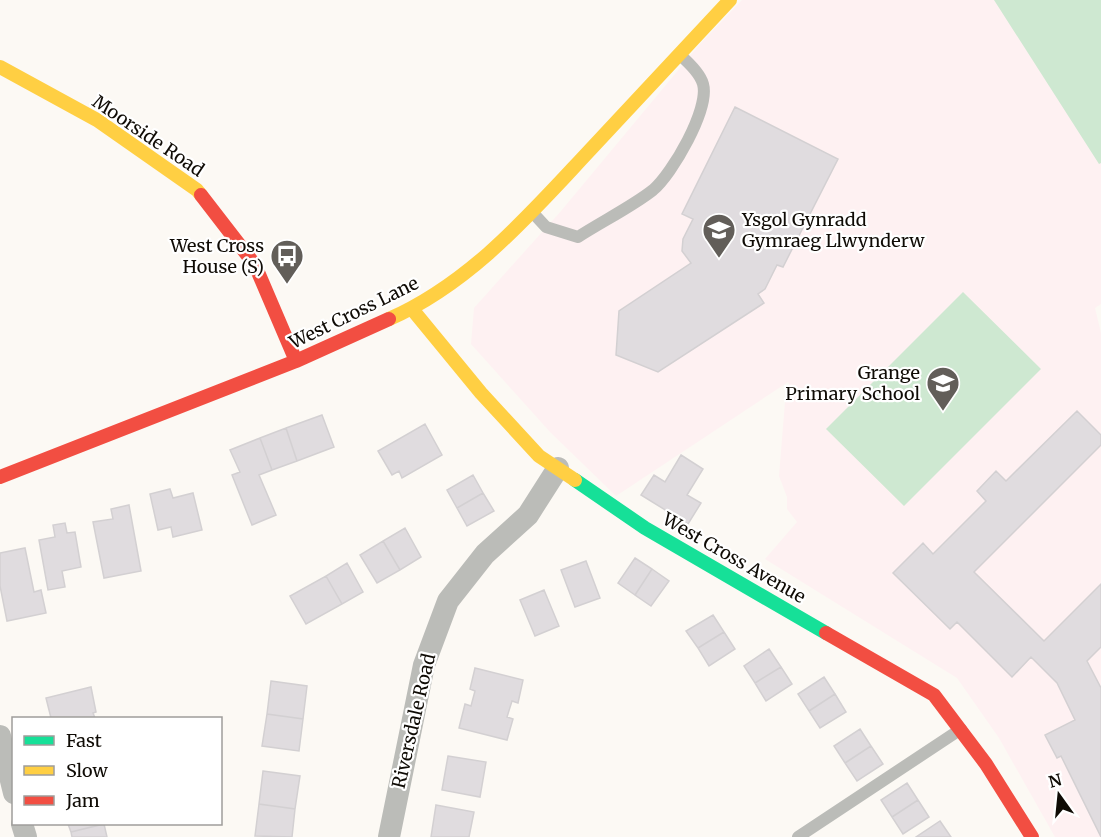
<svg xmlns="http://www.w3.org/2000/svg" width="1101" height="837" viewBox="0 0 1101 837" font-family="Merriweather,serif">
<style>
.education{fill:#fef1f2}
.green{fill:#cee8d1}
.building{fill:#e0dcdf;stroke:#d3d0d2;stroke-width:1.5}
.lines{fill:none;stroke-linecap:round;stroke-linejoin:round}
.lane{stroke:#bbbcb8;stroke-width:12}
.street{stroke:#bbbcb8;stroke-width:22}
.fast{stroke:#16e098;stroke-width:14}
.slow{stroke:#ffcf43;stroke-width:14}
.jam{stroke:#f24e42;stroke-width:14}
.labels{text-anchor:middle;stroke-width:4.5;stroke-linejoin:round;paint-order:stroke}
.street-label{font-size:18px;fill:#0f0b05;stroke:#fff}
.poi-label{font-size:18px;fill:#0f0b05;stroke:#fff;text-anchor:end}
</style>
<rect width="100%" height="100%" fill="#fcf9f4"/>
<path class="education" d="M 742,0 L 1101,0 L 1101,304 L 1095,308 L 1101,333 L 1101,837 L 1055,837 L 999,738 L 957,678 L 765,559 L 797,522 L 787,509 L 787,497 L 779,476 L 785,402 L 793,393 L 788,382 L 616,496 L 550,432 L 471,344 L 474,308 L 561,211 L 700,44 Z"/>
<path class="green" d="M 994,0 L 1101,0 L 1101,163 L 1099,164 Z
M 963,292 L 1041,369 L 904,506 L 826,429 Z"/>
<path class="building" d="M 735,107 L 838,159 L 783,267 L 777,265 L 765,289 L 758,294 L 764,303 L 658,372 L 616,355 L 619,311 L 691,263 L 682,251 L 683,239 L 693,219 L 682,214 Z
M 1077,411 L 1101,435 L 1101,445 L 974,572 L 1044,641 L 1101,584 L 1101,647 L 1087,661 L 1101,688 L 1101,837 L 1061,756 L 1057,758 L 1045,735 L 1075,720 L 1057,683 L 1031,657 L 1012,677 L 957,622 L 950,629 L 893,573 L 923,543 L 933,554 L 986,501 L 977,491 L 996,471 L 1006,481 Z
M 322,415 L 334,447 L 297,461 L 286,428 Z
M 425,424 L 442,455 L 402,478 L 399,471 L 392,475 L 378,451 Z
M 286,428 L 297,461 L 272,470 L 260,438 Z
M 260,438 L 272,470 L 259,475 L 276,515 L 252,525 L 232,475 L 240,472 L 230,450 Z
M 681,455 L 703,469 L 687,495 L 701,503 L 688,524 L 641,495 L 654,475 L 665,482 Z
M 473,475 L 483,493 L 457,508 L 447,490 Z
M 170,489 L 173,498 L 193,493 L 202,530 L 173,537 L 171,527 L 158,530 L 150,494 Z
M 483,493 L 494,511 L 467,526 L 457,508 Z
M 129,505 L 141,571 L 104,578 L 93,522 L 113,519 L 111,509 Z
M 65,523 L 67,533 L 75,532 L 81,567 L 62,571 L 65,587 L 48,590 L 39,540 L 55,537 L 53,525 Z
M 405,528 L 421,557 L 400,570 L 383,541 Z
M 383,541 L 400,570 L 377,583 L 360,555 Z
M 25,548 L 34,592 L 41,590 L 46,613 L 7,621 L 0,586 L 0,553 Z
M 635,558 L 652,569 L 635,595 L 618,583 Z
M 586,561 L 600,598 L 575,607 L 561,570 Z
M 347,563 L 363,592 L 342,604 L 326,576 Z
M 652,569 L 669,581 L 651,606 L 635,595 Z
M 326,576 L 342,604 L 306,624 L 290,596 Z
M 544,590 L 559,626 L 535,636 L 520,600 Z
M 713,615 L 724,632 L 698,648 L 686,631 Z
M 724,632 L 735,649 L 709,666 L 698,648 Z
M 769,649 L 781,667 L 755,683 L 744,666 Z
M 781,667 L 792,684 L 766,701 L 755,683 Z
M 475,668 L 523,680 L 518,703 L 512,701 L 507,717 L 513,719 L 507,740 L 459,728 L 465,704 L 471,706 L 475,691 L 470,689 Z
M 824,677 L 835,694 L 809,711 L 798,694 Z
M 271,681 L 307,686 L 303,719 L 267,714 Z
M 91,687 L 96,712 L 93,713 L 95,718 L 51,718 L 46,698 Z
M 835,694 L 846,712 L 820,728 L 809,711 Z
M 267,714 L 303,719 L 299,751 L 262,746 Z
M 860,729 L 871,746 L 845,763 L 834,746 Z
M 871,746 L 883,764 L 857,781 L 845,763 Z
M 448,756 L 486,762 L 480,797 L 442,790 Z
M 263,771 L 300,776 L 295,809 L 259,804 Z
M 907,783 L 918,800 L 892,817 L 881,800 Z
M 918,800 L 929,817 L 903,834 L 892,817 Z
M 259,804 L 295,809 L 292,837 L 255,836 Z
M 436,805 L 474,812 L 469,837 L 431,837 Z
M 940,821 L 951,837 L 916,837 Z
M 68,824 L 103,824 L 71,832 Z
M 104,824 L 107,837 L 72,837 L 71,832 Z"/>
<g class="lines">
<path class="lane" d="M 534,214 L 546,227 L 578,237 C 601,222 633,206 653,190 C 672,174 710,109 703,84 C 700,73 688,62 680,55
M 798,837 L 961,729"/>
<path class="street" d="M 0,736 L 14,793
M 22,824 L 26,837
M 389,837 L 424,665 L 448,601 L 485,554 L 528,515 L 558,468"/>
<path class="fast" d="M 575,480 L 645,528 L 826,633"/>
<path class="slow" d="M 0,67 L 97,120 L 197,190 L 201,195
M 412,309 L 481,393 L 539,456 L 575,480
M 389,319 C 471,283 530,214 590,150 C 637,100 683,50 730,0"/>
<path class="jam" d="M 201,195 L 255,265 L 296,361
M 0,477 L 296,361 L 389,319
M 826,633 L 934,695 L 986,764 L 1032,837"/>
</g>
<defs>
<g id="school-pin" transform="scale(1.725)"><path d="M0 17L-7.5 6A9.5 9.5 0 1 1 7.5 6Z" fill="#625e59" stroke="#fff"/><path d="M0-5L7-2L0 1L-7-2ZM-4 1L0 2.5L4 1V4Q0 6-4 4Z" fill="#fff"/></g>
<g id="bus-pin" transform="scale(1.725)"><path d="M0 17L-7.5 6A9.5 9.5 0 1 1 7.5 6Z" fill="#625e59" stroke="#fff"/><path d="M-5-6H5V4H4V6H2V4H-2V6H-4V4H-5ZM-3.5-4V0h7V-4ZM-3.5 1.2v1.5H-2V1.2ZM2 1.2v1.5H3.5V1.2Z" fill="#fff"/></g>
</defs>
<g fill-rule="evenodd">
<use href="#school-pin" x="719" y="230"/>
<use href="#bus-pin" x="287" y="256"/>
<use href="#school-pin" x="943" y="383"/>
</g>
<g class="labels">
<g class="street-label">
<text transform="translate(148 136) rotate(34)" y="6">Moorside Road</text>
<text transform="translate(354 313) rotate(-26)" y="6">West Cross Lane</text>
<text transform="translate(734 558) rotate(30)" y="6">West Cross Avenue</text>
<text transform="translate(414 721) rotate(-77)" y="6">Riversdale Road</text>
</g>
<g class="poi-label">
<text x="742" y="226" text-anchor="start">Ysgol Gynradd<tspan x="742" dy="21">Gymraeg Llwynderw</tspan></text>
<text x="264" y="252">West Cross<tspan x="264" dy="21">House (S)</tspan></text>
<text x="920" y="379">Grange<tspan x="920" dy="21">Primary School</tspan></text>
</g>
</g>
<rect x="12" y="717" width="210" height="108" fill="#ffffff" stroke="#9f9d9b" stroke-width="1.5"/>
<rect x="24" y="736" width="30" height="9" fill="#16e098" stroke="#9f9d9b" stroke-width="1.5"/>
<text x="66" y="747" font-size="18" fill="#0f0b05">Fast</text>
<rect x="24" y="766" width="30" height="9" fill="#ffcf43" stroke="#9f9d9b" stroke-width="1.5"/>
<text x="66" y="777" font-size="18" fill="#0f0b05">Slow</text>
<rect x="24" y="796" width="30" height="9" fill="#f24e42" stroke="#9f9d9b" stroke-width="1.5"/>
<text x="66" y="807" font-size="18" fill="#0f0b05">Jam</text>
<g transform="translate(1059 795) rotate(345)" stroke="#ffffff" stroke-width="4.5" paint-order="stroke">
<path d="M0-4.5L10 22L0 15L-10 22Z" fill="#0f0b05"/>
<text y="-9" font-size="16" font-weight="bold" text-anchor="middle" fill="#0f0b05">N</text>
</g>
</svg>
